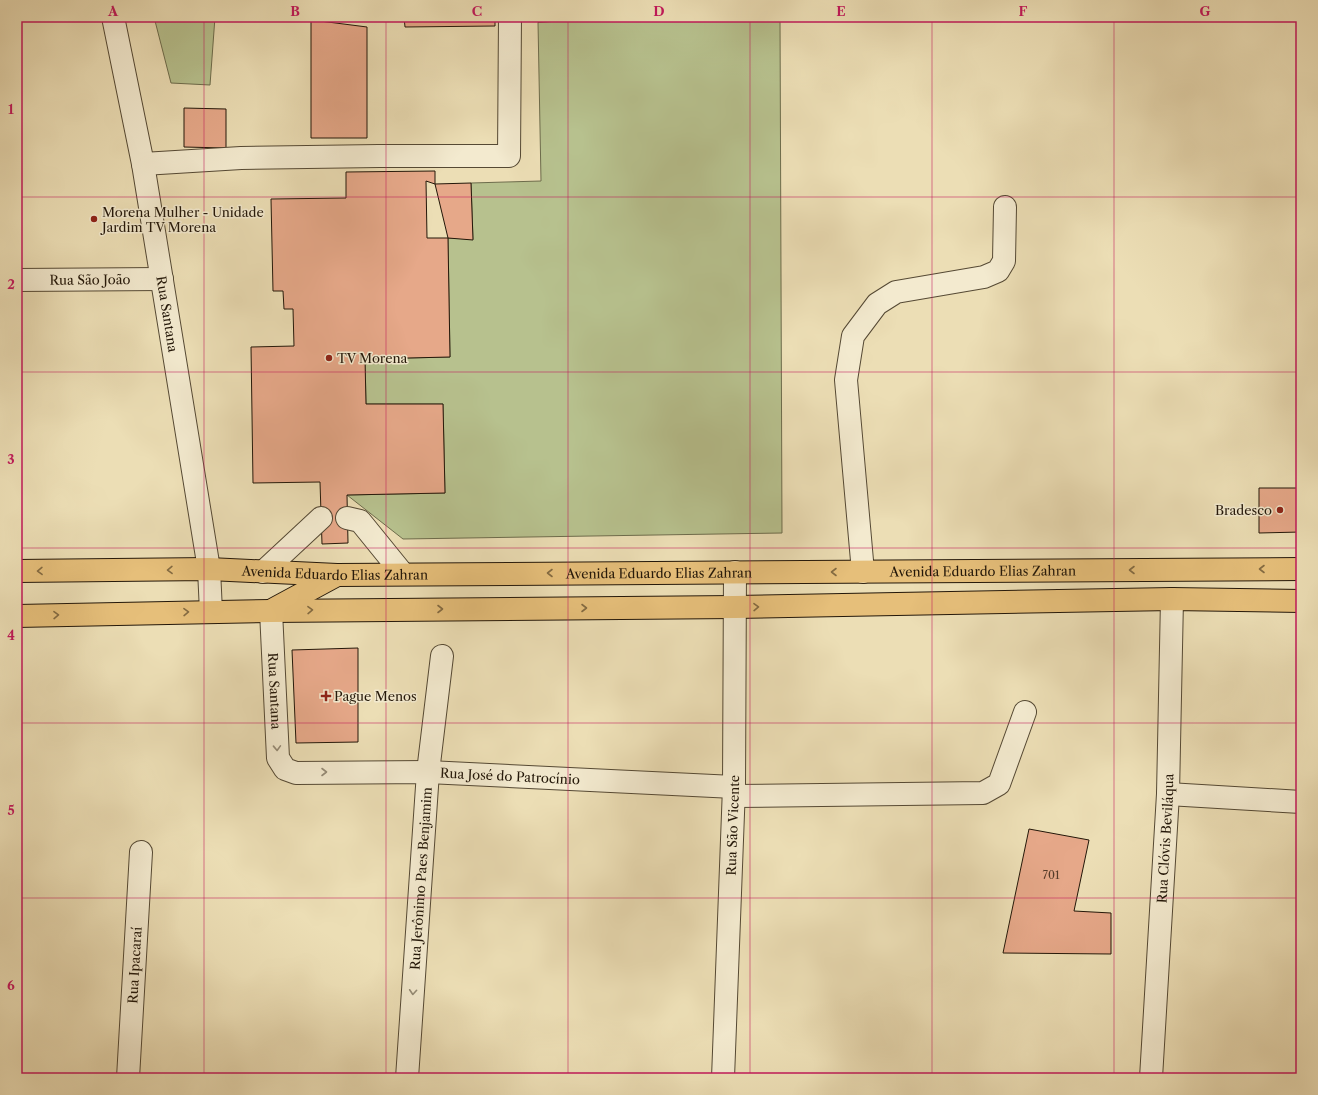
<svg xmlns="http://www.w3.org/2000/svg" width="1318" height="1095" viewBox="0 0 1318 1095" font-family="'Libre Caslon Text',serif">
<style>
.green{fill:#b7c18e;stroke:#6d6c4c}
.building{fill:#e6a889;stroke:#231709}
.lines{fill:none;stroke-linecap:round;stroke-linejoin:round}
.minor-casing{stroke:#554934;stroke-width:24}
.major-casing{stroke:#231709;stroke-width:24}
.minor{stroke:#f3eacf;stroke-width:22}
.major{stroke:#e6bf7a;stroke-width:22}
.oneway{stroke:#846b42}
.oneway2{stroke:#958b76}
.grid{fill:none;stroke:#c2185b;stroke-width:1;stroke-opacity:0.55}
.poi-dot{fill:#8f2418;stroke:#f3eacf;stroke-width:1.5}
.labels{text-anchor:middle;stroke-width:3;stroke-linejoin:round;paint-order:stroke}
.number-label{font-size:11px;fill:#543b29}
.poi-label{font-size:13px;fill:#231709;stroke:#f3eacf;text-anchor:start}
.street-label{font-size:13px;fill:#231709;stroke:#f3eacf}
.neatline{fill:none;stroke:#c2185b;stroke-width:1.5}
.grid-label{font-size:13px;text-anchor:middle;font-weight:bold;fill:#c2185b}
</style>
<rect width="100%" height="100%" fill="#ecdeb5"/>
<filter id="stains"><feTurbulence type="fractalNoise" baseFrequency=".005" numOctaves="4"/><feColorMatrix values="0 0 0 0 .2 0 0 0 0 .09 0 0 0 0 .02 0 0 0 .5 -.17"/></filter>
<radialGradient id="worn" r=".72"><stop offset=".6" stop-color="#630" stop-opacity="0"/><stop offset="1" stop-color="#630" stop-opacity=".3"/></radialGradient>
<path class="green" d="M 154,17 L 215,17 L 210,85 L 171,83 Z
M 564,17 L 780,17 L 782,533 L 403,539 L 347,495 L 445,493 L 443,404 L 366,404 L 365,359 L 450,357 L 448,238 L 473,239 L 471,183 L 541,181 L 538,22 L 564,21 Z"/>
<path class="building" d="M 404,17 L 495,17 L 495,26 L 405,27 Z
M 538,17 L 564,17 L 565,21 L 538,22 Z
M 311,21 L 320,21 L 367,27 L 367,138 L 311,138 Z
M 184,108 L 226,109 L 226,148 L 184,147 Z
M 435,171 L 435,184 L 426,181 L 427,238 L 448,238 L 450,357 L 365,359 L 366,404 L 443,404 L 445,493 L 347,495 L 348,543 L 322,544 L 320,482 L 253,483 L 251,347 L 294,346 L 293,309 L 284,309 L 283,291 L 273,291 L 271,199 L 346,198 L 346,172 Z
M 471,183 L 473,240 L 448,238 L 435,184 Z
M 1259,488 L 1301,488 L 1301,532 L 1259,533 Z
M 358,648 L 358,742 L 296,743 L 292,650 Z
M 1029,829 L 1089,840 L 1074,911 L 1111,913 L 1111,954 L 1003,953 Z"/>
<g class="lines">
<g class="minor-casing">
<g id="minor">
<path id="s1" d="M 113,17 L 143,164 L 209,569 L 211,612"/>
<path d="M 143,164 L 241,158 L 379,156 L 509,156 L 510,17"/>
<path id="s2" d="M 17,280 L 162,279"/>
<path d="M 347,518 L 360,521 L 403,574"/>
<path d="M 263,572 L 321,518"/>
<path d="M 863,572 L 846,380 L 853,336 L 877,304 L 896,292 L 984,277 L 998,271 L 1004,261 L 1005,207"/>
<path id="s3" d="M 271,611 L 278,758 L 285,769 L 296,773 L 428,772 L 734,787"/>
<path d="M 1168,794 L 1301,802"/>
<path d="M 734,796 L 983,793 L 999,784 L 1025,712"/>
<path id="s4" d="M 128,1078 L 141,852"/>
<path id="s5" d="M 407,1078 L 428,772 L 442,656"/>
<path id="s6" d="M 723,1078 L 734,787 L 735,572"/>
<path id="s7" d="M 1151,1078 L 1168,794 L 1172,599"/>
</g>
</g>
<g class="major-casing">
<g id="major">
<path id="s8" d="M 17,571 L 209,569 L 337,575 L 1301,569"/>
<path d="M 274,609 L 337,575"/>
<path d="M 17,616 L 271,611 L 735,607 L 1172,599 L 1301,601"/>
</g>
</g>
<use href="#minor" class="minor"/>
<use href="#major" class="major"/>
</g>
<defs><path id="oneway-chevron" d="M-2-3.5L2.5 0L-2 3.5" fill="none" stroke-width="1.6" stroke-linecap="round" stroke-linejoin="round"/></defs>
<g class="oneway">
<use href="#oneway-chevron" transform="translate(1262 569) rotate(180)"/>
<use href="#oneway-chevron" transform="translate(170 570) rotate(179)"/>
<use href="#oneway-chevron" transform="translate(1132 570) rotate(180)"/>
<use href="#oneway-chevron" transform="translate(40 571) rotate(179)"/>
<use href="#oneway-chevron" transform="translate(834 572) rotate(-180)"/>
<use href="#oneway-chevron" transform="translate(550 573) rotate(180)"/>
<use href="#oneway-chevron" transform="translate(756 607) rotate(-1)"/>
<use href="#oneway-chevron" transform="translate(584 608)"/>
<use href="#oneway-chevron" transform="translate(440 609)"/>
<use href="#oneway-chevron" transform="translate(310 610) rotate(-1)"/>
<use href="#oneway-chevron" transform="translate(186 612) rotate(-1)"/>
<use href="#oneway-chevron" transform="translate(56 615) rotate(-1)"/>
</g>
<g class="oneway2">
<use href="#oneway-chevron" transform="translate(277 748) rotate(88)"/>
<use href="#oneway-chevron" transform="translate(324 772)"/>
<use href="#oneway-chevron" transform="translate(413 992) rotate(94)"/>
</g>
<path class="grid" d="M 204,17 L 204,1078M 386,17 L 386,1078M 568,17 L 568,1078M 750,17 L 750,1078M 932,17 L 932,1078M 1114,17 L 1114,1078M 17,197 L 1301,197M 17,372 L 1301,372M 17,548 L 1301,548M 17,723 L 1301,723M 17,898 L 1301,898"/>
<g class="poi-dot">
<circle cx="94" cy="219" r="4"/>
<circle cx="329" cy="358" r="4"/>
<circle cx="1280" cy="510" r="4"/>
<path d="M324 690h4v4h4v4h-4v4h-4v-4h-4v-4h4z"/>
</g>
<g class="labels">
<g class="number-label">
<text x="1051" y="879">701</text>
</g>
<g class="poi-label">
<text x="102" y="217">Morena Mulher - Unidade<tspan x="102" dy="15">Jardim TV Morena</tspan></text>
<text x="337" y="363">TV Morena</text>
<text x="1272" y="515" text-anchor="end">Bradesco</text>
<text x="334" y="701">Pague Menos</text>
</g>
<g class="street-label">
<text dy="5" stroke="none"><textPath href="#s2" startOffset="73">Rua São João</textPath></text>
<text dy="5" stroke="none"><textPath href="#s1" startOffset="302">Rua Santana</textPath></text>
<text dy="5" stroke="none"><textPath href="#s8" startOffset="966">Avenida Eduardo Elias Zahran</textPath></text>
<text dy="5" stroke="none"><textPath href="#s8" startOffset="318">Avenida Eduardo Elias Zahran</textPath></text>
<text dy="5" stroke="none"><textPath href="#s8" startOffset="642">Avenida Eduardo Elias Zahran</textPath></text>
<text dy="5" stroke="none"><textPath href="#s3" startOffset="80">Rua Santana</textPath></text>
<text dy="5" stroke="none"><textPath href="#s3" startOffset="386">Rua José do Patrocínio</textPath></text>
<text dy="5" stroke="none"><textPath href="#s6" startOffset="253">Rua São Vicente</textPath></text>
<text dy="5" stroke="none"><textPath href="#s7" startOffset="240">Rua Clóvis Beviláqua</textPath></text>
<text dy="5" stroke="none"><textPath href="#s5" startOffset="200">Rua Jerônimo Paes Benjamim</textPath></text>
<text dy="5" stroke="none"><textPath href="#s4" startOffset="113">Rua Ipacaraí</textPath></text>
</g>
</g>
<rect width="1318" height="1095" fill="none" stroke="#ecdeb5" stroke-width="44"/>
<rect x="22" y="22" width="1274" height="1051" class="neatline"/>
<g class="grid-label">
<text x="113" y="16">A</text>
<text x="295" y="16">B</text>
<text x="477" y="16">C</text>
<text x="659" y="16">D</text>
<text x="841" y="16">E</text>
<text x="1023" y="16">F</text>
<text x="1205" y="16">G</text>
<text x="11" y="114">1</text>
<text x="11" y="289">2</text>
<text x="11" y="464">3</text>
<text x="11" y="640">4</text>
<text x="11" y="815">5</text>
<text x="11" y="990">6</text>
</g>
<rect width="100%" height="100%" filter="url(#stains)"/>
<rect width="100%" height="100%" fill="url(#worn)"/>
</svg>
